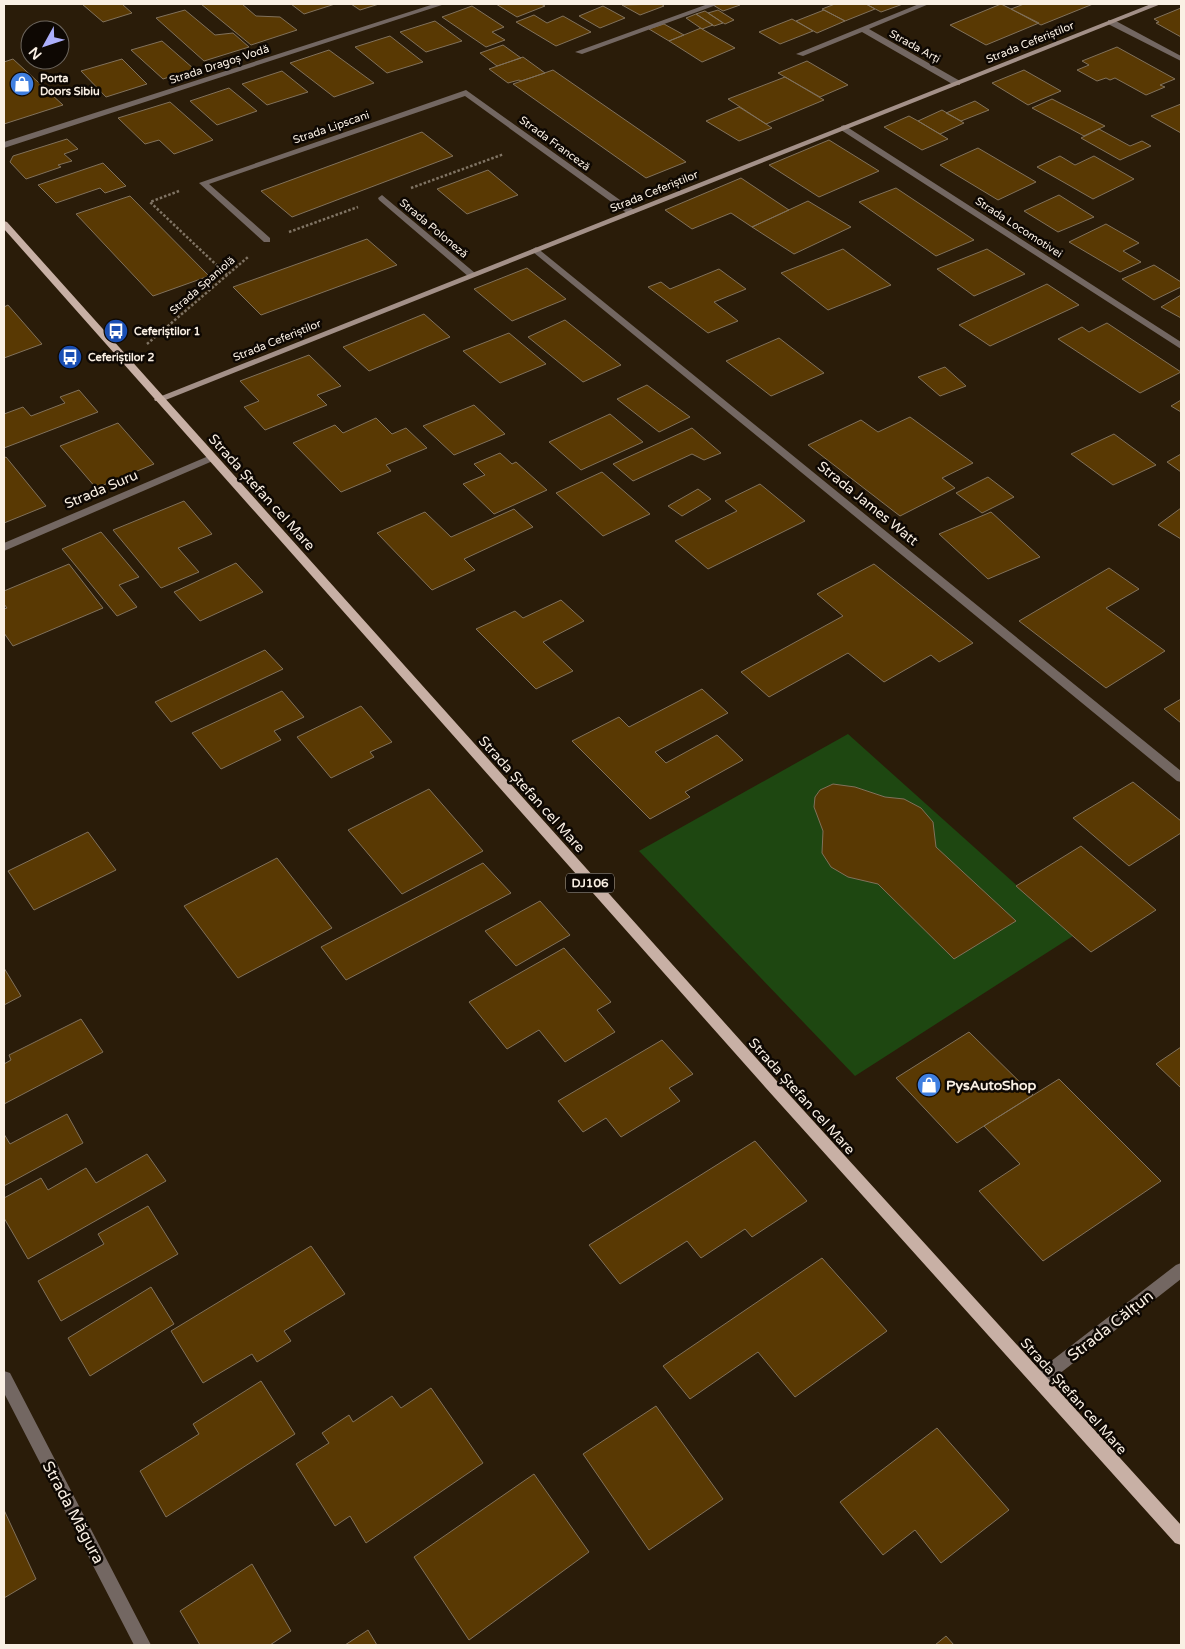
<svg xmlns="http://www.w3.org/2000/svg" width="1185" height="1649" viewBox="0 0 1185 1649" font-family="'Varela Round',sans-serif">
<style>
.green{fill:#1e4711}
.building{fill:#593903;stroke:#81715b}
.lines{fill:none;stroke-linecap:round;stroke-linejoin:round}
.path{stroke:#807464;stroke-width:2.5;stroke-dasharray:2.5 2;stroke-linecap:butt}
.street{fill:#736762;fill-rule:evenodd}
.secondary{fill:#a39088;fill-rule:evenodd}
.primary{fill:#c8b0a5;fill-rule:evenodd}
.labels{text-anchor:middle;stroke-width:5;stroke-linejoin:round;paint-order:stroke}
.far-street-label{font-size:11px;fill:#faf0e4;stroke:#0e0803}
.far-poi-label{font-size:11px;font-weight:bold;fill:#faf0e4;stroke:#0e0803;text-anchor:start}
.shield{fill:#0e0803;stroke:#b3aaa0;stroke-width:1}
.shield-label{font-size:12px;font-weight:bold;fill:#faf0e4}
.street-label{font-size:14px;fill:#faf0e4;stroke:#0e0803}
.poi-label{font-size:14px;font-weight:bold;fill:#faf0e4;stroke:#0e0803;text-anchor:start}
.near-street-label{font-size:16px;fill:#faf0e4;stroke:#0e0803}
</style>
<rect width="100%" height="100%" fill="#2a1c09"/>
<path class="green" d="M 848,734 L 1073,936 L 855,1076 L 639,851 Z"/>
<path class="building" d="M 82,4 L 122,4 L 132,13 L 103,22 Z
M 201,4 L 242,4 L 256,16 L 280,17 L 297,30 L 251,45 Z
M 291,4 L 335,4 L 304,14 Z
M 351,4 L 379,4 L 360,10 Z
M 496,4 L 541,4 L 545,6 L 517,17 Z
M 661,4 L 664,6 L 640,15 L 622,5 Z
M 718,4 L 738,4 L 740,5 L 723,11 L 713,5 Z
M 835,4 L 866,4 L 875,9 L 845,21 L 822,9 Z
M 866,4 L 903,4 L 881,12 Z
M 1001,4 L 1039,23 L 986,45 L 950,25 Z
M 1024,4 L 1093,4 L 1041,25 L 1011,9 Z
M 472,6 L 504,27 L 492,32 L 505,40 L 486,47 L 442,17 Z
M 603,6 L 625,18 L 600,28 L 579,16 Z
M 1181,8 L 1181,37 L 1156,23 L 1159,22 L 1154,19 Z
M 185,10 L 215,35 L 233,33 L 249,47 L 204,61 L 156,18 Z
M 718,10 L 734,20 L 725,24 L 708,13 Z
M 824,10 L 845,21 L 817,33 L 796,21 Z
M 705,11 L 723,23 L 714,26 L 696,14 Z
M 696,14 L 713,25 L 702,29 L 686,18 Z
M 534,15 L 547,23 L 563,16 L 591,32 L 556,46 L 516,22 Z
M 792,19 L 813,31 L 780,44 L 759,32 Z
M 435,21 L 462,41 L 426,52 L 400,32 Z
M 664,24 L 684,35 L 669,41 L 649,29 Z
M 701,28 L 702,29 L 735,48 L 702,62 L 669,41 Z
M 390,36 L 423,62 L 387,73 L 355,47 Z
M 162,41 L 194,69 L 163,79 L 131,50 Z
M 503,45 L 521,58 L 497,66 L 480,53 Z
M 1117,47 L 1175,79 L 1160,85 L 1165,87 L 1146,95 L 1115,78 L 1110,80 L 1106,78 L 1097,81 L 1077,70 L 1089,65 L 1082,61 Z
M 329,50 L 374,83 L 334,97 L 290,63 Z
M 523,57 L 545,73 L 521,81 L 519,80 L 508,83 L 489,69 Z
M 13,59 L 63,105 L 4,124 L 4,62 Z
M 122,59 L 147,84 L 106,97 L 81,71 Z
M 807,61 L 848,85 L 820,97 L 778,73 Z
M 553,70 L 686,162 L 646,178 L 513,84 Z
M 1024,70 L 1061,91 L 1028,105 L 992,83 Z
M 282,71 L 308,92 L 267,105 L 242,84 Z
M 785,77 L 824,100 L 766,124 L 728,99 Z
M 229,88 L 257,111 L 217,125 L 190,101 Z
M 1052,99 L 1105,126 L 1084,136 L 1032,108 Z
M 975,101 L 989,110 L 961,121 L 946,113 Z
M 170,102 L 213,140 L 174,154 L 159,140 L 145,144 L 118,118 Z
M 1181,104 L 1181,133 L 1151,116 Z
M 739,107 L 766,124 L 772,128 L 739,141 L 706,121 Z
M 942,110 L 964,123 L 940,134 L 918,121 Z
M 909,116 L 918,121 L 948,139 L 922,150 L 884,127 Z
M 1099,129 L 1130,146 L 1142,141 L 1151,146 L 1120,160 L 1081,138 Z
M 422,132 L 453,156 L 292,217 L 261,191 Z
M 67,139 L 78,149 L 64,154 L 72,161 L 58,165 L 61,167 L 26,179 L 10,162 L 13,156 Z
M 829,140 L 879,171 L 819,197 L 769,165 Z
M 978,148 L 1036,182 L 998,200 L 940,165 Z
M 1060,156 L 1075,165 L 1094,156 L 1134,179 L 1093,199 L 1037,167 Z
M 103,163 L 126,186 L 105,193 L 100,188 L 56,203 L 38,185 Z
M 488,170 L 518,195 L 467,214 L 437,189 Z
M 741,178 L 789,210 L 752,227 L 731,213 L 692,229 L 665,210 Z
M 896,188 L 974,240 L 936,256 L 859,202 Z
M 1059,195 L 1094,217 L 1058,232 L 1024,211 Z
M 130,196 L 209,276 L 153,296 L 76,214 Z
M 808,201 L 851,227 L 794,254 L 752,227 Z
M 1106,224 L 1139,243 L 1123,251 L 1141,262 L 1120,272 L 1069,242 Z
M 367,239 L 397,265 L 261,315 L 233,287 Z
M 843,249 L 891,285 L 828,310 L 781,273 Z
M 987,249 L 1025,274 L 974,296 L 937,269 Z
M 1154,265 L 1181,282 L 1181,287 L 1154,300 L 1122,279 Z
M 527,268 L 566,299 L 512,321 L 474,289 Z
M 719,269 L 746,289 L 714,302 L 738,321 L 708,333 L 648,287 L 661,282 L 670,289 Z
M 1047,284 L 1079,305 L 990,346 L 959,325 Z
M 1181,295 L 1181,318 L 1161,307 Z
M 8,305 L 42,344 L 4,358 L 4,307 Z
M 424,314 L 450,337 L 369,371 L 343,347 Z
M 565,320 L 621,365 L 583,382 L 528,337 Z
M 1107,323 L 1181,372 L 1140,393 L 1058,339 L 1082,327 L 1089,332 Z
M 509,333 L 546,364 L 500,383 L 463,351 Z
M 779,338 L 824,373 L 771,396 L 726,361 Z
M 309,355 L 341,386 L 317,395 L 327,405 L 265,430 L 244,407 L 259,401 L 240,381 Z
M 945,367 L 966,386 L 940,396 L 918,377 Z
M 647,385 L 690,417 L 659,432 L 617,399 Z
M 79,390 L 98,412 L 4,448 L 4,414 L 23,407 L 31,416 L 65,403 L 60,397 Z
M 1181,400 L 1181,412 L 1171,406 Z
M 474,405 L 505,434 L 454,455 L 423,426 Z
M 610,414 L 643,442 L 581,470 L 549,442 Z
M 910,417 L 973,463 L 942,478 L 955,488 L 900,516 L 808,445 L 861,420 L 878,432 Z
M 376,418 L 392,434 L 406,428 L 427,448 L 386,465 L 391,471 L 341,492 L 293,443 L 335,425 L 343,433 Z
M 118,423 L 154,464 L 96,488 L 60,446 Z
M 692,428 L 721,453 L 704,460 L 692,454 L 633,481 L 613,464 Z
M 1114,434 L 1156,465 L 1113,485 L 1071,454 Z
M 500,453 L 512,464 L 516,462 L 547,490 L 494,514 L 463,484 L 485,475 L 474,464 Z
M 1181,454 L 1181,472 L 1167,462 Z
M 6,457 L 46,506 L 4,523 L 4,458 Z
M 602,472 L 650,514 L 603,536 L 556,493 Z
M 988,477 L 1014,497 L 982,513 L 956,493 Z
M 760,484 L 805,521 L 708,569 L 675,541 L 737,511 L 725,501 Z
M 698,489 L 711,499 L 682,516 L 668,506 Z
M 184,501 L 212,534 L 178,548 L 199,572 L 161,588 L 113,530 Z
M 1181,508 L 1181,539 L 1158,525 Z
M 514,509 L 533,527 L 464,559 L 475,570 L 432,590 L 377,533 L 425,512 L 451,537 Z
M 991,512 L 1040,557 L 988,579 L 939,534 Z
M 101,532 L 139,577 L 119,585 L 137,607 L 117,616 L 62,549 Z
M 236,563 L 263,592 L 200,621 L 174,592 Z
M 69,564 L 103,608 L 13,646 L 4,633 L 4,609 L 7,608 L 4,604 L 4,591 Z
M 874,564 L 973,643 L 939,662 L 931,655 L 884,682 L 848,653 L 769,697 L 741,672 L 843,616 L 817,594 Z
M 1109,568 L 1139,589 L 1106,608 L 1165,651 L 1106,688 L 1019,621 Z
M 561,600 L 584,621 L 543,642 L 573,671 L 536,689 L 476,629 L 515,611 L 523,618 Z
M 265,650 L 283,669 L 171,722 L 155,702 Z
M 702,689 L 728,713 L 655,752 L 666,763 L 717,735 L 743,760 L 685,792 L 690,797 L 650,819 L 572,741 L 619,717 L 629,727 Z
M 282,691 L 304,717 L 274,731 L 281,740 L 221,769 L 192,733 Z
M 1181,699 L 1181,723 L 1164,709 Z
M 361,706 L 392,742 L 370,752 L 374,757 L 331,778 L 297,737 Z
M 1133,782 L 1181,821 L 1181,833 L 1129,866 L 1073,818 Z
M 833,784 L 855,787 L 885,797 L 904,799 L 921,808 L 933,822 L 936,847 L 1016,921 L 954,959 L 878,884 L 848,877 L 831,867 L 822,853 L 823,831 L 814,807 L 815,797 L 820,790 Z
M 429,789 L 483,851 L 402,894 L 348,830 Z
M 88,832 L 116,870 L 34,910 L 8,871 Z
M 1081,846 L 1156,910 L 1091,952 L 1016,886 Z
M 277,858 L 332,928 L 238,978 L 184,906 Z
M 483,863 L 511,893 L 346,980 L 321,947 Z
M 540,901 L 570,935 L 516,966 L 485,931 Z
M 564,948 L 611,1002 L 597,1010 L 615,1032 L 565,1062 L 539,1030 L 507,1049 L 469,1002 Z
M 4,968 L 21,996 L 4,1005 Z
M 81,1019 L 103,1052 L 4,1104 L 4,1064 L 11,1060 L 9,1055 Z
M 969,1032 L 1033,1095 L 957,1143 L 896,1078 Z
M 662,1040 L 693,1074 L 669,1088 L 680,1101 L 621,1137 L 606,1118 L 583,1132 L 558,1101 Z
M 1181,1047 L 1181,1088 L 1156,1064 Z
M 1059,1079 L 1161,1181 L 1043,1261 L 979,1191 L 1020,1164 L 984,1126 Z
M 67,1114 L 83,1143 L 4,1186 L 4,1134 L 10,1144 Z
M 755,1141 L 807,1201 L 752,1237 L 745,1229 L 701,1258 L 687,1241 L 620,1284 L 589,1245 Z
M 147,1154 L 166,1181 L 28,1259 L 4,1218 L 4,1198 L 41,1178 L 48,1190 L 86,1168 L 96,1183 Z
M 148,1206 L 178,1254 L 61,1321 L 38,1281 L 104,1244 L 98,1234 Z
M 311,1246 L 345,1294 L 284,1331 L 291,1341 L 257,1362 L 252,1354 L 203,1383 L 171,1331 Z
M 822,1258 L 887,1331 L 795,1397 L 758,1352 L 690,1399 L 663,1366 Z
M 151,1287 L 174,1324 L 90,1376 L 68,1338 Z
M 261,1381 L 295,1434 L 166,1517 L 140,1471 L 199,1434 L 193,1424 Z
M 431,1388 L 483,1463 L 366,1543 L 350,1516 L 335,1526 L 296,1464 L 329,1443 L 322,1433 L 349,1415 L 353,1422 L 392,1396 L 401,1408 Z
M 656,1406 L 723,1499 L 649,1550 L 583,1454 Z
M 937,1428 L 1009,1510 L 941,1563 L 915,1530 L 883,1555 L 840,1502 Z
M 534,1474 L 589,1552 L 469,1640 L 414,1557 Z
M 4,1510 L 36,1579 L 4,1598 Z
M 252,1564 L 291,1631 L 270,1645 L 200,1645 L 180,1611 Z
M 368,1630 L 377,1645 L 345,1645 Z
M 946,1636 L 954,1645 L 935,1645 Z"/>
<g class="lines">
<path class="path" d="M 411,188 L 504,154
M 179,191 L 150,202 L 227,275
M 289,232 L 358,207
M 147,344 L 248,257"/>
<path class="street" d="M 434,4 L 445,4 L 4,148 L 4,142 Z
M 708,4 L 719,4 L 582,54 L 575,52 Z
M 919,4 L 929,4 L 869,29 L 960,81 L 960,85 L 954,85 L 862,32 L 803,56 L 796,54 Z
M 1108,20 L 1114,20 L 1181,56 L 1181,61 L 1108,24 Z
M 466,90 L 634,210 L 634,214 L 628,214 L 465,96 L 209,184 L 270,238 L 270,242 L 264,242 L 199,183 Z
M 844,125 L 1181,342 L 1181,349 L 841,130 L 841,126 Z
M 382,195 L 475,273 L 475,277 L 469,277 L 379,200 L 378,198 Z
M 536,247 L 1181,771 L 1181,782 L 1177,781 L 533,252 L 531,250 Z
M 211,455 L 215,456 L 216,458 L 215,460 L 4,551 L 4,543 Z
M 1181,1263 L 1181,1279 L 1045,1385 L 1039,1387 L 1033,1385 L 1031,1380 L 1033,1375 L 1176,1265 Z
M 4,1371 L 10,1373 L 151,1645 L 134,1645 L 4,1393 Z"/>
<path class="secondary" d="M 1151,4 L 1161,4 L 163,401 L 155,401 L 154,399 Z"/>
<path class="primary" d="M 4,221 L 7,222 L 775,1079 L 1181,1525 L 1181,1545 L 1175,1543 L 765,1087 L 4,229 Z"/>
</g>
<defs>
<g id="shop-disc" transform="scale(1.25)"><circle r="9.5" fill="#3f7fe0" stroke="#0e0803"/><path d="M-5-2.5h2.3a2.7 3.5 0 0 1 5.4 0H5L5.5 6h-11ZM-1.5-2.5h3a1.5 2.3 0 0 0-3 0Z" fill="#fff"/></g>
<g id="bus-disc" transform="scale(1.25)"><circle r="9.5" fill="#1a4fb4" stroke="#0e0803"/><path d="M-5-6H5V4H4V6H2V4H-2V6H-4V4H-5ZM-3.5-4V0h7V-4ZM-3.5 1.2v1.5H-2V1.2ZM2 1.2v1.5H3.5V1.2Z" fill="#fff"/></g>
</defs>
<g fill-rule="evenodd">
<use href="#shop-disc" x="22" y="84"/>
<use href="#bus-disc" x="116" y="331"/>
<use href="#bus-disc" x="70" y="357"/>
<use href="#shop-disc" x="929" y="1085"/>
</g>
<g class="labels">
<g class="far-street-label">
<text transform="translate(1030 42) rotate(-22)" y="4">Strada Ceferiștilor</text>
<text transform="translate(915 46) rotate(29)" y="4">Strada Arți</text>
<text transform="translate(219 64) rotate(-18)" y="4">Strada Dragoș Vodă</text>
<text transform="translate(331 127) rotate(-19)" y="4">Strada Lipscani</text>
<text transform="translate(555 143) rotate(36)" y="4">Strada Franceză</text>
<text transform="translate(654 191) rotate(-22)" y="4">Strada Ceferiștilor</text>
<text transform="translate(1019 227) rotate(33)" y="4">Strada Locomotivei</text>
<text transform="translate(434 228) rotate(40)" y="4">Strada Poloneză</text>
<text transform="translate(202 285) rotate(-41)" y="4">Strada Spaniolă</text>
<text transform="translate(277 340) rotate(-22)" y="4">Strada Ceferiștilor</text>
</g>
<g class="far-poi-label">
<text x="40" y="82">Porta<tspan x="40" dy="13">Doors Sibiu</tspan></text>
<text x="134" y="335">Ceferiștilor 1</text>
<text x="88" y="361">Ceferiștilor 2</text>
</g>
<rect class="shield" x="566" y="873.5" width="48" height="19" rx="4"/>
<g class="shield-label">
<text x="590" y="887">DJ106</text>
</g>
<g class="street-label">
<text transform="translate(101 489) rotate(-23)" y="5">Strada Suru</text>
<text transform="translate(262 492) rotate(48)" y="5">Strada Ștefan cel Mare</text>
<text transform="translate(868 503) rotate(39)" y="5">Strada James Watt</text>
<text transform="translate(532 794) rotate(48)" y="5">Strada Ștefan cel Mare</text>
<text transform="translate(802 1096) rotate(48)" y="5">Strada Ștefan cel Mare</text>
<text transform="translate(1074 1396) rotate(48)" y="5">Strada Ștefan cel Mare</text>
</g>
<g class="poi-label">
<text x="946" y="1090">PysAutoShop</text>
</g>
<g class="near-street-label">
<text transform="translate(1110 1325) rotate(-38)" y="6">Strada Călțun</text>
<text transform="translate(74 1512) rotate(62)" y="6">Strada Măgura</text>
</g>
</g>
<rect width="1185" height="1649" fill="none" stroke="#faf0e4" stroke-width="10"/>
<g transform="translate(45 45) rotate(230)"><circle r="24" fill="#0e0803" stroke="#6c655d"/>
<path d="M0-4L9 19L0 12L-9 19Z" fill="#acaffb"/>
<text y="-8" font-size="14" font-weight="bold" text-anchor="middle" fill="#faf0e4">N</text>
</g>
</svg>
